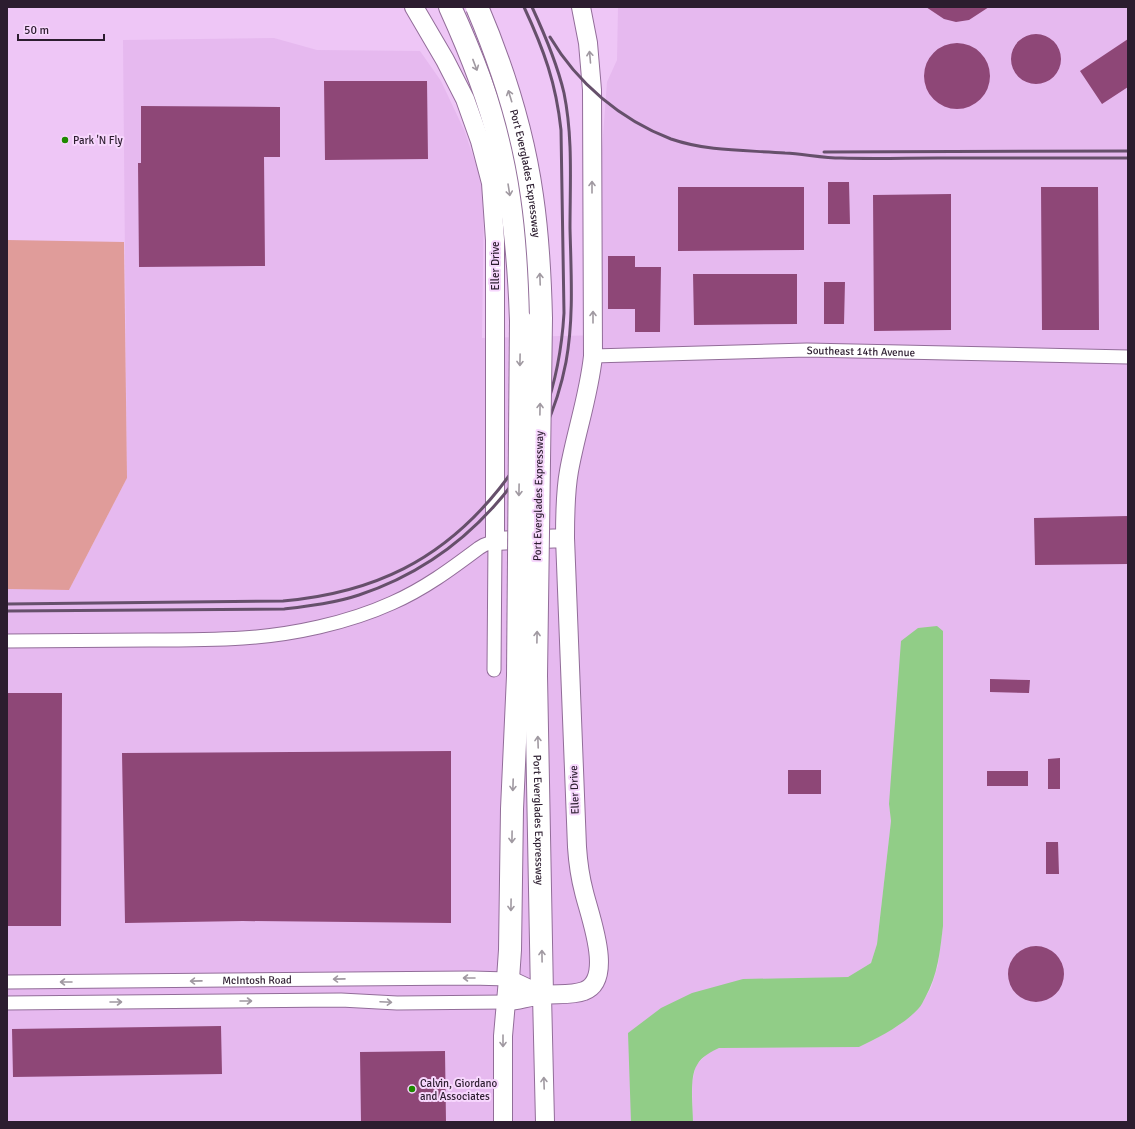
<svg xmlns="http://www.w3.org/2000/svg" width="1135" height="1129" viewBox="0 0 1135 1129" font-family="Signika,sans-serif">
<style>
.built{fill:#e6b9ef}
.green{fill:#e09c9a}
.water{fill:#91cd87}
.building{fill:#8e4777}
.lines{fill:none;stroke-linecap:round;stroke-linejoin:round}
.street-casing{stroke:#926d99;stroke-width:15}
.secondary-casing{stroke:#926d99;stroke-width:20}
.highway-casing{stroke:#926d99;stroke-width:24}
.street{stroke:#fff;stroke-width:13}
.secondary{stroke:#fff;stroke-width:18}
.highway{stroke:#fff;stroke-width:22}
.rail{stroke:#66506b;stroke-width:3}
.highway-bridge-casing{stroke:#926d99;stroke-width:24;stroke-linecap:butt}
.highway-bridge{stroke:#fff;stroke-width:22}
.oneway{stroke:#a099a1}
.poi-dot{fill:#1e8900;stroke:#f7d7fd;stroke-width:1.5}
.labels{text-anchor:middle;stroke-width:4;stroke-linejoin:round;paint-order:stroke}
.poi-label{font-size:11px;fill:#2c1d2f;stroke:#f7d7fd;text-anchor:start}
.street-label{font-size:11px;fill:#2c1d2f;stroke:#f7d7fd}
</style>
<rect width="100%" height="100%" fill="#eec6f6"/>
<path class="built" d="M 618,7 L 1128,7 L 1128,1122 L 693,1122 L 692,1083 L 696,1065 L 708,1053 L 719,1048 L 859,1047 L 875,1039 L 899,1025 L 919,1008 L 931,988 L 938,965 L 943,926 L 943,631 L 889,804 L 891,821 L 877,944 L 871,963 L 848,977 L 743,980 L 631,1092 L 631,1122 L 7,1122 L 7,589 L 69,590 L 127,478 L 123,40 L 274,38 L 317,50 L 420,51 L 441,81 L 465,132 L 477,168 L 484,197 L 482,338 L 603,335 L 601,163 L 607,82 L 617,60 Z"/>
<path class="green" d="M 7,240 L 124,242 L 127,478 L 69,590 L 7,589 Z"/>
<path class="water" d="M 937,626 L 943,631 L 943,926 C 940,951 938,975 925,998 C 923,1001 922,1005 919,1008 C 905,1024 878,1038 859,1047 L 719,1048 C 711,1052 702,1056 697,1065 C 689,1077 693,1107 693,1122 L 631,1122 L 628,1033 L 661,1008 L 692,993 L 743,979 L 848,977 L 871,963 L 877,944 L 891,821 L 889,804 L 901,641 L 918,628 Z"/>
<path class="building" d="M 926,7 L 989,7 L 969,20 L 956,22 L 944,19 Z
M1011 59a25 25 0 1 1 50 0a25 25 0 1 1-50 0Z
M 1128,39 L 1128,87 L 1102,104 L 1080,71 Z
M924 76a33 33 0 1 1 66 0a33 33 0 1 1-66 0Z
M 324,81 L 427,81 L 428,159 L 325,160 Z
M 141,106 L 280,107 L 280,157 L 264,157 L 265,266 L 139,267 L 138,163 L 141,163 Z
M 828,182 L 849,182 L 850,224 L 828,224 Z
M 678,187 L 804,187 L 804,250 L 678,251 Z
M 1041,187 L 1098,187 L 1099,330 L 1042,330 Z
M 951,194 L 951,330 L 874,331 L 873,195 Z
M 608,256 L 635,256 L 635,267 L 661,267 L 660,332 L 635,332 L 635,309 L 608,309 Z
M 693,274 L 797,274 L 797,324 L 694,325 Z
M 824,282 L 845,282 L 844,324 L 824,324 Z
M 1128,516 L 1128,564 L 1035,565 L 1034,518 Z
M 990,679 L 1030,680 L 1029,693 L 990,692 Z
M 7,693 L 62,693 L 61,926 L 7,926 Z
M 451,751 L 451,923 L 243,921 L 125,923 L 122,753 Z
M 1060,758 L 1060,789 L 1048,789 L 1048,759 Z
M 788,770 L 821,770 L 821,794 L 788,794 Z
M 987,771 L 1028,771 L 1028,786 L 987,786 Z
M 1046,842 L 1058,842 L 1059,874 L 1046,874 Z
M1008 974a28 28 0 1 1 56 0a28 28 0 1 1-56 0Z
M 221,1026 L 222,1074 L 13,1077 L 12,1029 Z
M 445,1051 L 446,1122 L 361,1122 L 360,1052 Z"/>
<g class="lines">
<g class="street-casing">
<g id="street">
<path id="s1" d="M 593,356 L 807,350 L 1128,357"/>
<path d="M 7,641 C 54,641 102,640 149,640 C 180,640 212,640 243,638 C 292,635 348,623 392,603 C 424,589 451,569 479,548 L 484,545 L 495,541 L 494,670"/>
<path id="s2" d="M 7,982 L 471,978 L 508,979"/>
<path d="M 7,1003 L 341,1000 L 397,1003 L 506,1002"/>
</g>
</g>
<g class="secondary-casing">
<path id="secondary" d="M 414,7 L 445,60 L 465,99 L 480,141 L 491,183 L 495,240 L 495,541 L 565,538
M 542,995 L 545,1122
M 506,1002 C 518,1000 530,997 542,995 C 555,993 571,996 584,991 C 615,980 589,914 584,892 C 580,877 578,862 577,847 L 565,538 C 565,516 565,493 569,471 C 576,432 589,395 593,356 L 592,90 L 588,43 L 581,7
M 503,1122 L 503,1036 L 508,979 L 542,995"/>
</g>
<g class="highway-casing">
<g id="highway">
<path d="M 450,7 C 470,51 488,96 500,143 C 514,202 519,261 521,321"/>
<path id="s3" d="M 536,676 L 542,995"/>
<path d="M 508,979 L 510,950 L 512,809 L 518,676"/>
</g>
</g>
<use href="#street" class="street"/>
<use href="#secondary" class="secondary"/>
<use href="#highway" class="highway"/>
<path class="rail" d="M 550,37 C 577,83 621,120 671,139 C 709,152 747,150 785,153 C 804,154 823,158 841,158 C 873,159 906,158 938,158 C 1001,158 1065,158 1128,158
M 824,152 L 1128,151
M 7,604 L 283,601 C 374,593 442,560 499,489 C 517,466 534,441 544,414 C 556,381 562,347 564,313 L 561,130 C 556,83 544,50 524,7
M 7,611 L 284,609 C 309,606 335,603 359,595 C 464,560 545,471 566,362 C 574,318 571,272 570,228 C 570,183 573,137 564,93 C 557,63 545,35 532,7"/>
<g class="highway-bridge-casing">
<g id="highway-bridge">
<path id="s4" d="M 477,7 C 503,68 523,131 532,196 C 538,237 540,277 541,318 L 536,676"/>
<path d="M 518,676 L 521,321"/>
</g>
</g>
<use href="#highway-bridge" class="highway-bridge"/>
</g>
<defs><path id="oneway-shaft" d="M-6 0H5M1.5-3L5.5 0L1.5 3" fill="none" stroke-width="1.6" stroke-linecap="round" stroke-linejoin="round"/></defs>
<g class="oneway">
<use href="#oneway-shaft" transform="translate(590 57) rotate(-95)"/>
<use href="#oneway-shaft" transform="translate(475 65) rotate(69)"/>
<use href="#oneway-shaft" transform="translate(510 96) rotate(-107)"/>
<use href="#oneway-shaft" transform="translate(592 187) rotate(-90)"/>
<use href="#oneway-shaft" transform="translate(509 190) rotate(81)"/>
<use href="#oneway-shaft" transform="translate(540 279) rotate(-92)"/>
<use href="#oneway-shaft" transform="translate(593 317) rotate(-90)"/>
<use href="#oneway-shaft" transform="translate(520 360) rotate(91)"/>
<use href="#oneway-shaft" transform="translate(540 409) rotate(-89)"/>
<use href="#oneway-shaft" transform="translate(519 490) rotate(91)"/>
<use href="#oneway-shaft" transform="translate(537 637) rotate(-89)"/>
<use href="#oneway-shaft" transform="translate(538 742) rotate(-92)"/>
<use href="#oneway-shaft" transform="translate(513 785) rotate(92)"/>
<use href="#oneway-shaft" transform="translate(512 837) rotate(91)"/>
<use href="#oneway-shaft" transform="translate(511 905) rotate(91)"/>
<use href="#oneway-shaft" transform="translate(542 956) rotate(-91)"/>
<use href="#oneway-shaft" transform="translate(469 978) rotate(-180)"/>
<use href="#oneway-shaft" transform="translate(339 979) rotate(179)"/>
<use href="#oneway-shaft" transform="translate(196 981) rotate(179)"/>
<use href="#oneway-shaft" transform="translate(66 982) rotate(180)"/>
<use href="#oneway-shaft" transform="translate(246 1001)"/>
<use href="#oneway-shaft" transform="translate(116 1002)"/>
<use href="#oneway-shaft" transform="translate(386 1002) rotate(3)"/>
<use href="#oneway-shaft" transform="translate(503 1041) rotate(90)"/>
<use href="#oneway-shaft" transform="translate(544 1083) rotate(-92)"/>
</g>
<g class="poi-dot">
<circle cx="65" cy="140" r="4"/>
<circle cx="412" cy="1089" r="4"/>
</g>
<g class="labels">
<g class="poi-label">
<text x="73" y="144">Park 'N Fly</text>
<text x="420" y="1087">Calvin, Giordano<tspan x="420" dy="13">and Associates</tspan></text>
</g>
<g class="street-label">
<text dy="4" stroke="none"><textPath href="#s4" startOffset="174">Port Everglades Expressway</textPath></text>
<text transform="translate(495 266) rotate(-90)" y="4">Eller Drive</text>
<text dy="4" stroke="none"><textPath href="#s1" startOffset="268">Southeast 14th Avenue</textPath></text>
<text transform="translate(538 496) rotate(-89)" y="4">Port Everglades Expressway</text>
<text transform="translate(574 790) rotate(-92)" y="4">Eller Drive</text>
<text dy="4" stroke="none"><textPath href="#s3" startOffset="144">Port Everglades Expressway</textPath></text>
<text dy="4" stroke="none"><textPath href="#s2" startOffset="250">McIntosh Road</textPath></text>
</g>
</g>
<rect width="1135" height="1129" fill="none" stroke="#2c1d2f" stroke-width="16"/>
<path d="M18 34v6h86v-6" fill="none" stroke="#2c1d2f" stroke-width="2"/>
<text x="24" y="34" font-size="12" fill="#2c1d2f" stroke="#f7d7fd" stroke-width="3" paint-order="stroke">50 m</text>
</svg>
